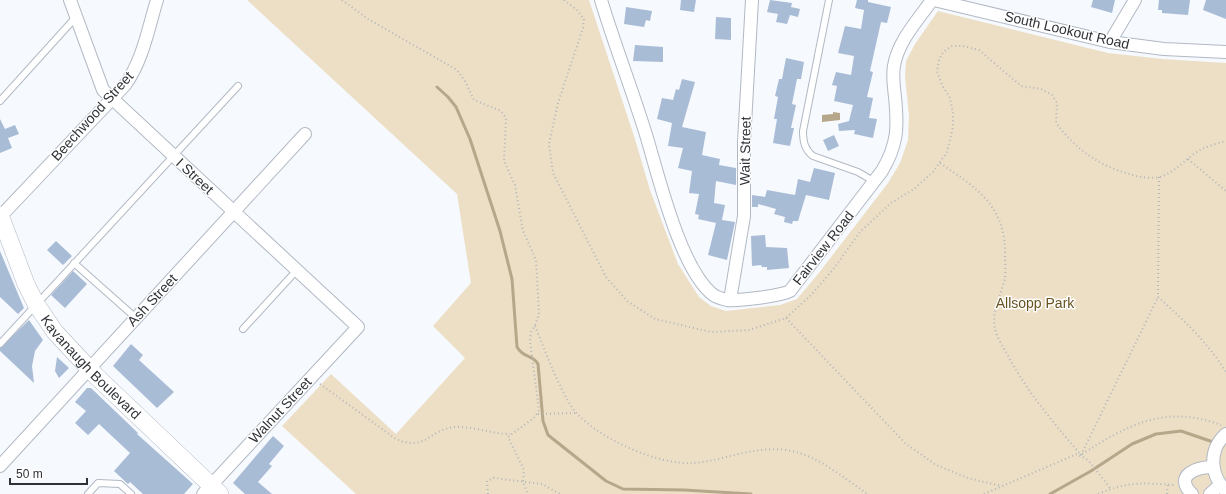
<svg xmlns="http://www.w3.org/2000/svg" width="1226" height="494" viewBox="0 0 1226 494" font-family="Helvetica,sans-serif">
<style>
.green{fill:#ecdfc5}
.water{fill:#b6a78a}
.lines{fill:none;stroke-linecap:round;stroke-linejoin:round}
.stream{stroke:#b6a78a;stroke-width:3}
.building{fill:#a9bcd6}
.lane-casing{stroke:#b2b9c4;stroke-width:8}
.street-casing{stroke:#b2b9c4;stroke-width:14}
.secondary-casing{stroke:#b2b9c4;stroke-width:18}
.path{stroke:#b3b6ba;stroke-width:2;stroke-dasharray:1 3;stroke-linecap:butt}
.lane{stroke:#fff;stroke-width:6}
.street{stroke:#fff;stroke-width:12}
.secondary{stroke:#fff;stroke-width:17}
.labels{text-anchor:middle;stroke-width:3;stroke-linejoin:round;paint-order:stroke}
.street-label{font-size:14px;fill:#2f3236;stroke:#fff}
.park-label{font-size:14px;fill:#685220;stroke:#fff}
</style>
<rect width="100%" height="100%" fill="#f6f9fe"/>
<path class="green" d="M 247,0 L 589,0 L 635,139 L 650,190 L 678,264 L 699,297 L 711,306 L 726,311 L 780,305 L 797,299 L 818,274 L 888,183 L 900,163 L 908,140 L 909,116 L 905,77 L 906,61 L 915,44 L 938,11 L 1108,53 L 1163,59 L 1226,63 L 1226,494 L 356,494 L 282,426 L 331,374 L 396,434 L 465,358 L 433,326 L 471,283 L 457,194 Z"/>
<path class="water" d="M 833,112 L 840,113 L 840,120 L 822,122 L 822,115 L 833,114 Z"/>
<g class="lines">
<path class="stream" d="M 437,87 L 448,97 L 456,107 L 470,139 L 500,231 L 512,279 L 517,347 C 524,359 532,354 538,364 L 543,421 L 548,435 L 606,481 L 623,489 L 684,490 L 751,494
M 1050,494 L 1091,471 L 1132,444 L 1156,434 L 1181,431 L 1216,443"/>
</g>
<path class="building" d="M 681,0 L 696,0 L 694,12 L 680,10 Z
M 770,0 L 792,3 L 791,7 L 800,9 L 798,17 L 790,15 L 787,24 L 776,22 L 778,14 L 767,12 Z
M 857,0 L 868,0 L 868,2 L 891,7 L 887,23 L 881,22 L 870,71 L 873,72 L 867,97 L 873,98 L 869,118 L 877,119 L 873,138 L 854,134 L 855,130 L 839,131 L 838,124 L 849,121 L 853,105 L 834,101 L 837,86 L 832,85 L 836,72 L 851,75 L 854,56 L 838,53 L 845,26 L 861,29 L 864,10 L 855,8 Z
M 1093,0 L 1115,0 L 1112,13 L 1091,7 Z
M 1159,0 L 1190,0 L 1188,15 L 1162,13 L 1162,10 L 1158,10 Z
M 1206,0 L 1226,0 L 1226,19 L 1203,10 Z
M 626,7 L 652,11 L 650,21 L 646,20 L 644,27 L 624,24 Z
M 716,17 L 731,18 L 731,40 L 715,39 Z
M 635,45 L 663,47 L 663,62 L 633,61 Z
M 786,58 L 804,62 L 801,79 L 797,79 L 792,104 L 796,105 L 791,128 L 794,128 L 790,146 L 773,143 L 777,119 L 774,119 L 778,97 L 775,96 L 779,79 L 782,79 Z
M 682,79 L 695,82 L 682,127 L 706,132 L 702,155 L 720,159 L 719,165 L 736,168 L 736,185 L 716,181 L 714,203 L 725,205 L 722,220 L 735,222 L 727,260 L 708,255 L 716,223 L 698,219 L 699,215 L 695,214 L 699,194 L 689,193 L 692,171 L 678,168 L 683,148 L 668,146 L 672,123 L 657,119 L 662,98 L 673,100 L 676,89 L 679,90 Z
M 0,119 L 5,129 L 15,125 L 19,134 L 8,138 L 12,148 L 0,153 Z
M 834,135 L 839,146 L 828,151 L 823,140 Z
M 814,168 L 835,173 L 829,200 L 806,195 L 798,221 L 793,221 L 792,224 L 784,222 L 785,217 L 774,214 L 776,209 L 758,204 L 758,207 L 752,207 L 752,195 L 765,197 L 767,190 L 795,195 L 798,179 L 810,182 Z
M 765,235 L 766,247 L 787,248 L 789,268 L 767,270 L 767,267 L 762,267 L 761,265 L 752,266 L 751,236 Z
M 56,241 L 72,256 L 63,265 L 47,250 Z
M 0,251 L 24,308 L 18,314 L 0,297 Z
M 73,271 L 87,284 L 65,308 L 51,295 Z
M 29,320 L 43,340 L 35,351 L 32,366 L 34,383 L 0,351 L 0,348 Z
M 131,344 L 143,355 L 139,360 L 174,392 L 157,408 L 113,366 Z
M 57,357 L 69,368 L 59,378 L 55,371 Z
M 87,388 L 91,388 L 138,433 L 137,434 L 193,484 L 184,494 L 143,494 L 130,482 L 128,484 L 114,471 L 130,453 L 99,424 L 88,435 L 75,423 L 86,411 L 75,402 Z
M 273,436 L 284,446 L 269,464 L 272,466 L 258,482 L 272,494 L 245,494 L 233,483 Z"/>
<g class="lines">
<g class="lane-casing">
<path id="lane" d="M 829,0 L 803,131 C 803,142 805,150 813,156 L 858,172 L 875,182
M 0,101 L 76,17
M 74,263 L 136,318
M 243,329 L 297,270
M 0,344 L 238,86
M 88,494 L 98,483 L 120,484 L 131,494"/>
</g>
<g class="street-casing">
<path id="street" d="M 70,0 L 103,90 L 358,327 L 203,494
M 601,0 C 615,46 633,92 647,138 C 659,178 680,266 711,293 C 715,297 722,299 727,300 C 739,301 780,296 790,291 L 882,171 C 898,144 898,127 895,97 C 894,87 892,76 894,66 C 898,41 918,20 932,0
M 934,0 L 1110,42 L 1164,49 L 1226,52
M 1110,42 L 1135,0
M 0,217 L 125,85 C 143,60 148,29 157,0
M 730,300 L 744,216 L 744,142 L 752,0
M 1226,434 C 1208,450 1210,475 1226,491
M 0,466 L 305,134
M 1192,494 C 1173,475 1197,467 1213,467
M 1210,494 L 1220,485"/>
</g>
<g class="secondary-casing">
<g id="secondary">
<path id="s1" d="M 0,215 L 26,284 L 36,304 L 55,332 L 96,376 L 220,494"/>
</g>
</g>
<path class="path" d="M 342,0 L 368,19 L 457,70 L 465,81 L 474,100 L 501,111 L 506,118 L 504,161 L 515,185 L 523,231 L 536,260 L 539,314 L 535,325 L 531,332 L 530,341 L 539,410 L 535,417 L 508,437 L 524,470 L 523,482 L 528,494
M 564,0 L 577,10 L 584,19 L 583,28 L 558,103 L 549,144 L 553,173 L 606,277 L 627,301 L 655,319 L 711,332 L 749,330 L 786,318 L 810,296 L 832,271 L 860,232 L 891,203 L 914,189 L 933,172 L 947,152 L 953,127 L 953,113 L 950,98 L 942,85 L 937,71 L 939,60 L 943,52 L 952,46 L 963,46 L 979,50 L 1021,86 L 1041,89 L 1052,95 L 1057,103 L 1056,123 C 1077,150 1096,164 1129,174 C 1138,177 1151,179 1160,177 C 1176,172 1186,158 1200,150 C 1208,146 1218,143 1226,141
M 1188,159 L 1226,191
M 940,163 C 978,189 1006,206 1005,256 C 1005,263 1006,271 1005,278 C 1002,293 991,312 995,328 C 996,336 1002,345 1006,352 C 1026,391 1053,422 1081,455
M 1159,177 L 1158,297 C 1184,320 1208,343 1226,372
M 786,318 L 905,443 L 936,465 L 968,478 L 1002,486
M 535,326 C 546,353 556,381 571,406 C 591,436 658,466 694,463 C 727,460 751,446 786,450 C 817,454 843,478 868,494
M 320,384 L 396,439 C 425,452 429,430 454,427 C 473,426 492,434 510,434
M 538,414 L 577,413
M 1082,454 C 1128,425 1165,404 1221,425
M 1081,455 L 1158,297
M 488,494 L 487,481 L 494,478 L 542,484 L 560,494
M 984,494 L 1077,454 L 1088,460 L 1111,489
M 1098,494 C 1129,481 1143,483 1175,485
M 1167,494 L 1168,484"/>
<use href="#lane" class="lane"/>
<use href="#street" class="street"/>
<use href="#secondary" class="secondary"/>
</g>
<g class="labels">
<g class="street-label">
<text transform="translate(1067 30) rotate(13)" y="5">South Lookout Road</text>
<text transform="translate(92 116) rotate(-48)" y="5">Beechwood Street</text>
<text transform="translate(745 151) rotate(-89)" y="5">Wait Street</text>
<text transform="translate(195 176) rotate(43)" y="5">I Street</text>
<text transform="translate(823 248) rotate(-52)" y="5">Fairview Road</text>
<text transform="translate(152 300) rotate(-47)" y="5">Ash Street</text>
<text dy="5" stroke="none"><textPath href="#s1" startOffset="180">Kavanaugh Boulevard</textPath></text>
<text transform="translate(280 410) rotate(-47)" y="5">Walnut Street</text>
</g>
<g class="park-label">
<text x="1035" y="308">Allsopp Park</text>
</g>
</g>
<path d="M10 478v6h77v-6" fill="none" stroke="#2f3236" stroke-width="2"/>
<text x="16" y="478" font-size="12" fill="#2f3236" stroke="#ffffff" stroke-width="3" paint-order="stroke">50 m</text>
</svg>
